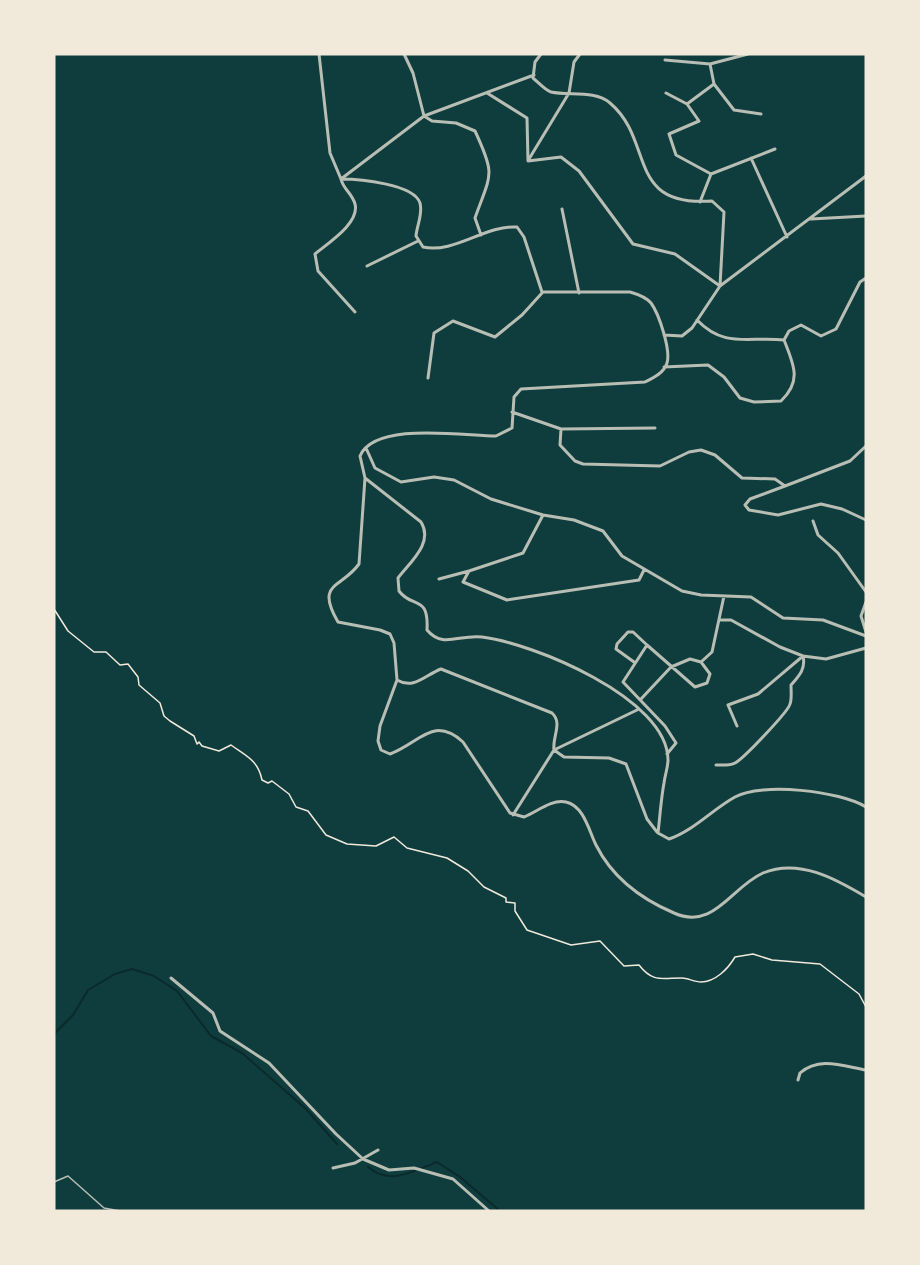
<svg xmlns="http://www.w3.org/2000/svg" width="920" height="1265" viewBox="0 0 920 1265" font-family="Signika,sans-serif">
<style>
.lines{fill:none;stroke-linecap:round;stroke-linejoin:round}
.stream{stroke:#0a2a2b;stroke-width:2}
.path{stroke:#f1e9da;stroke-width:1.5}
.service{stroke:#b8beb3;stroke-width:1.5}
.minor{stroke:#b8beb3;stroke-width:3}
</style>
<rect width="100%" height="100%" fill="#0f3d3e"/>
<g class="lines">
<path class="stream" d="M 54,1034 L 73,1015 L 88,990 L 115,974 L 132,969 L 154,976 L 177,991 L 211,1036 L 242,1053 L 306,1109 L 337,1144
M 368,1167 C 390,1186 413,1171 437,1162 L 460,1177 L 500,1211"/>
<path class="path" d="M 54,609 L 68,631 L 94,652 L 106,652 L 120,665 L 128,664 L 138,677 L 139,685 L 160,703 L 164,716 L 170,721 L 194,736 L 197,744 L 199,742 L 202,746 L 219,751 L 231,745 C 246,756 258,760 262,780 L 268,783 L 272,781 L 289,794 L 296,807 L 308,811 L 326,835 L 347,844 L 376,846 L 394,837 L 407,848 L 447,858 L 468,871 L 484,887 L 506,898 L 506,902 L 515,903 L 515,911 L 527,930 L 571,945 L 600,941 L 624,966 L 639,965 C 653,983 662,978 682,978 C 688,978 694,982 701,982 C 715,982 728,969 735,957 L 753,954 L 772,960 L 820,964 L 859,994 L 866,1007"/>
<path class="service" d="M 54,1182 L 68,1176 L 104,1208 L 120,1211"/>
<path class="minor" d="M 319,54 L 330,153 L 341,179 C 359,179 414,184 420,203 C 423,214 417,225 416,236 L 423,247 C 454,254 485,225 517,227 L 524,237 L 542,292 L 630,292 C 637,294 646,297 651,303 C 659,314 671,350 667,363 C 664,373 653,378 645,382 L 521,389 L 514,397 L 512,428 L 496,436 C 464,436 375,421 360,456 L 365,478 L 421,522 C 434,543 410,562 398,578 L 399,591 C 412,609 429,594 427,630 C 443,649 459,634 482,637 C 532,643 668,698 668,760 C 668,767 665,775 664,783 C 661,799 660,816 658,833 L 669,839 C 693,831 713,809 735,797 C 762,782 840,791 866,807
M 404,54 L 413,73 L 424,116 L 432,121 L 456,123 L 475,131 C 496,176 491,173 475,218 L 481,235
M 541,54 L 535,62 L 533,78 C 538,82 545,90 551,92 C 569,96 595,90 610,103 C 655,141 625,207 712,201 L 724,212 L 720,286
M 665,60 L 710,64
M 714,84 L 734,110 L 761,114
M 487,93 L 527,118 L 528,161 L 561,157 L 579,171 L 633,244 L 675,254 L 720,286
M 666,93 L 687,104
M 751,158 L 787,237
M 529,159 L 569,93 L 574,62 L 580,54
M 711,174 L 676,155 L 669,134 L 699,121 L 687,104 L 714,84 L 710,64 L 748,54
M 700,202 L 711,174 L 775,149
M 562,209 L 579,293
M 811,219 L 866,216
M 367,266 L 418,241
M 355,312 L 318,271 L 315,254 C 328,243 360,223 355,204 C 352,193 343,189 341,179 L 424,116 L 534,75
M 664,335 L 682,336 L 692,328 L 720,286 L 866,176
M 784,340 L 789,331 L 801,325 L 821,336 L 836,329 L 860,282 L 866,278
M 664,367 L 708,365 L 724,377 L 740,398 L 754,402 L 781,401 C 802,381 794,365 784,340 C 749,336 725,349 697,320
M 428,378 L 434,333 L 453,321 L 495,337 L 522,315 L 542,293
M 512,412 L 561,429 L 655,428
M 561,429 L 560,445 L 575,461 L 583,464 L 660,466 L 689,452 L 701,450 L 715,455 L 742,478 L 775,479 L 785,486 L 850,461 L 866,446
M 366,448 L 375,468 L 401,482 L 434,477 L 454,480 L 491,499 L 543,515 L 574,520 L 603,531 L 622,556 L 682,591 L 701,595 L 751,597 L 783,618 L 823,620 L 866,636
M 365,478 L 359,564 C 341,589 315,582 338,622 L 380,630 L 390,634 L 394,643 L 397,680 L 380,726 L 378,741 L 381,750 L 390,754 C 420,743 433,715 463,742 L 510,813 L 524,817 C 537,812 551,799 566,802 C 584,806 589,831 596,845 C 612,877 641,899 674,913 C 714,931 731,887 763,873 C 799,858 836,879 866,897
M 785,486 L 750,499 L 745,505 L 749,510 L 778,515 L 821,504 L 842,509 L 866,520
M 543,515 L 523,553 L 469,571 L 463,582 L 507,600 L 639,580 L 644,570
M 813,521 L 818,535 L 838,553 L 866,592
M 439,579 L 469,571
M 866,602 L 861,616 L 866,632
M 634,662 L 616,649 L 617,644 L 628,632 L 633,632 L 647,645 L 623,682 L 665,726 L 676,743 L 667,754
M 701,662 L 712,652 L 724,596
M 397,680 C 414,690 425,675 441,669 L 552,713 C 563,723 552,737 554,750 L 564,757 L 609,758 L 626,764 L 647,819 L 657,832
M 641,699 L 671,667 L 690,659 L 701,662 L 710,674 L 707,683 L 695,687 L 647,645
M 737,726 L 728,705 L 758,694 L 803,656 L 826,659 L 866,648
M 716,765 C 722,765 730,766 735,763 C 743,759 788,712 790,704 C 792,699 791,691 791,685 C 799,676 806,669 803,656 L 780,647 L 731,620 L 721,620
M 513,815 L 554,750 L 637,710
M 171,978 L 213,1013 L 220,1031 L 269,1063 L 336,1134 L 363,1159 L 389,1170 L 414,1168 L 453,1179 L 489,1211
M 798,1080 L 800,1073 C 819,1056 843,1066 866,1070
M 333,1168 L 355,1163 L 378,1150"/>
</g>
<rect width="920" height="1265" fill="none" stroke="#f1e9da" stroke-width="111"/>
</svg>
